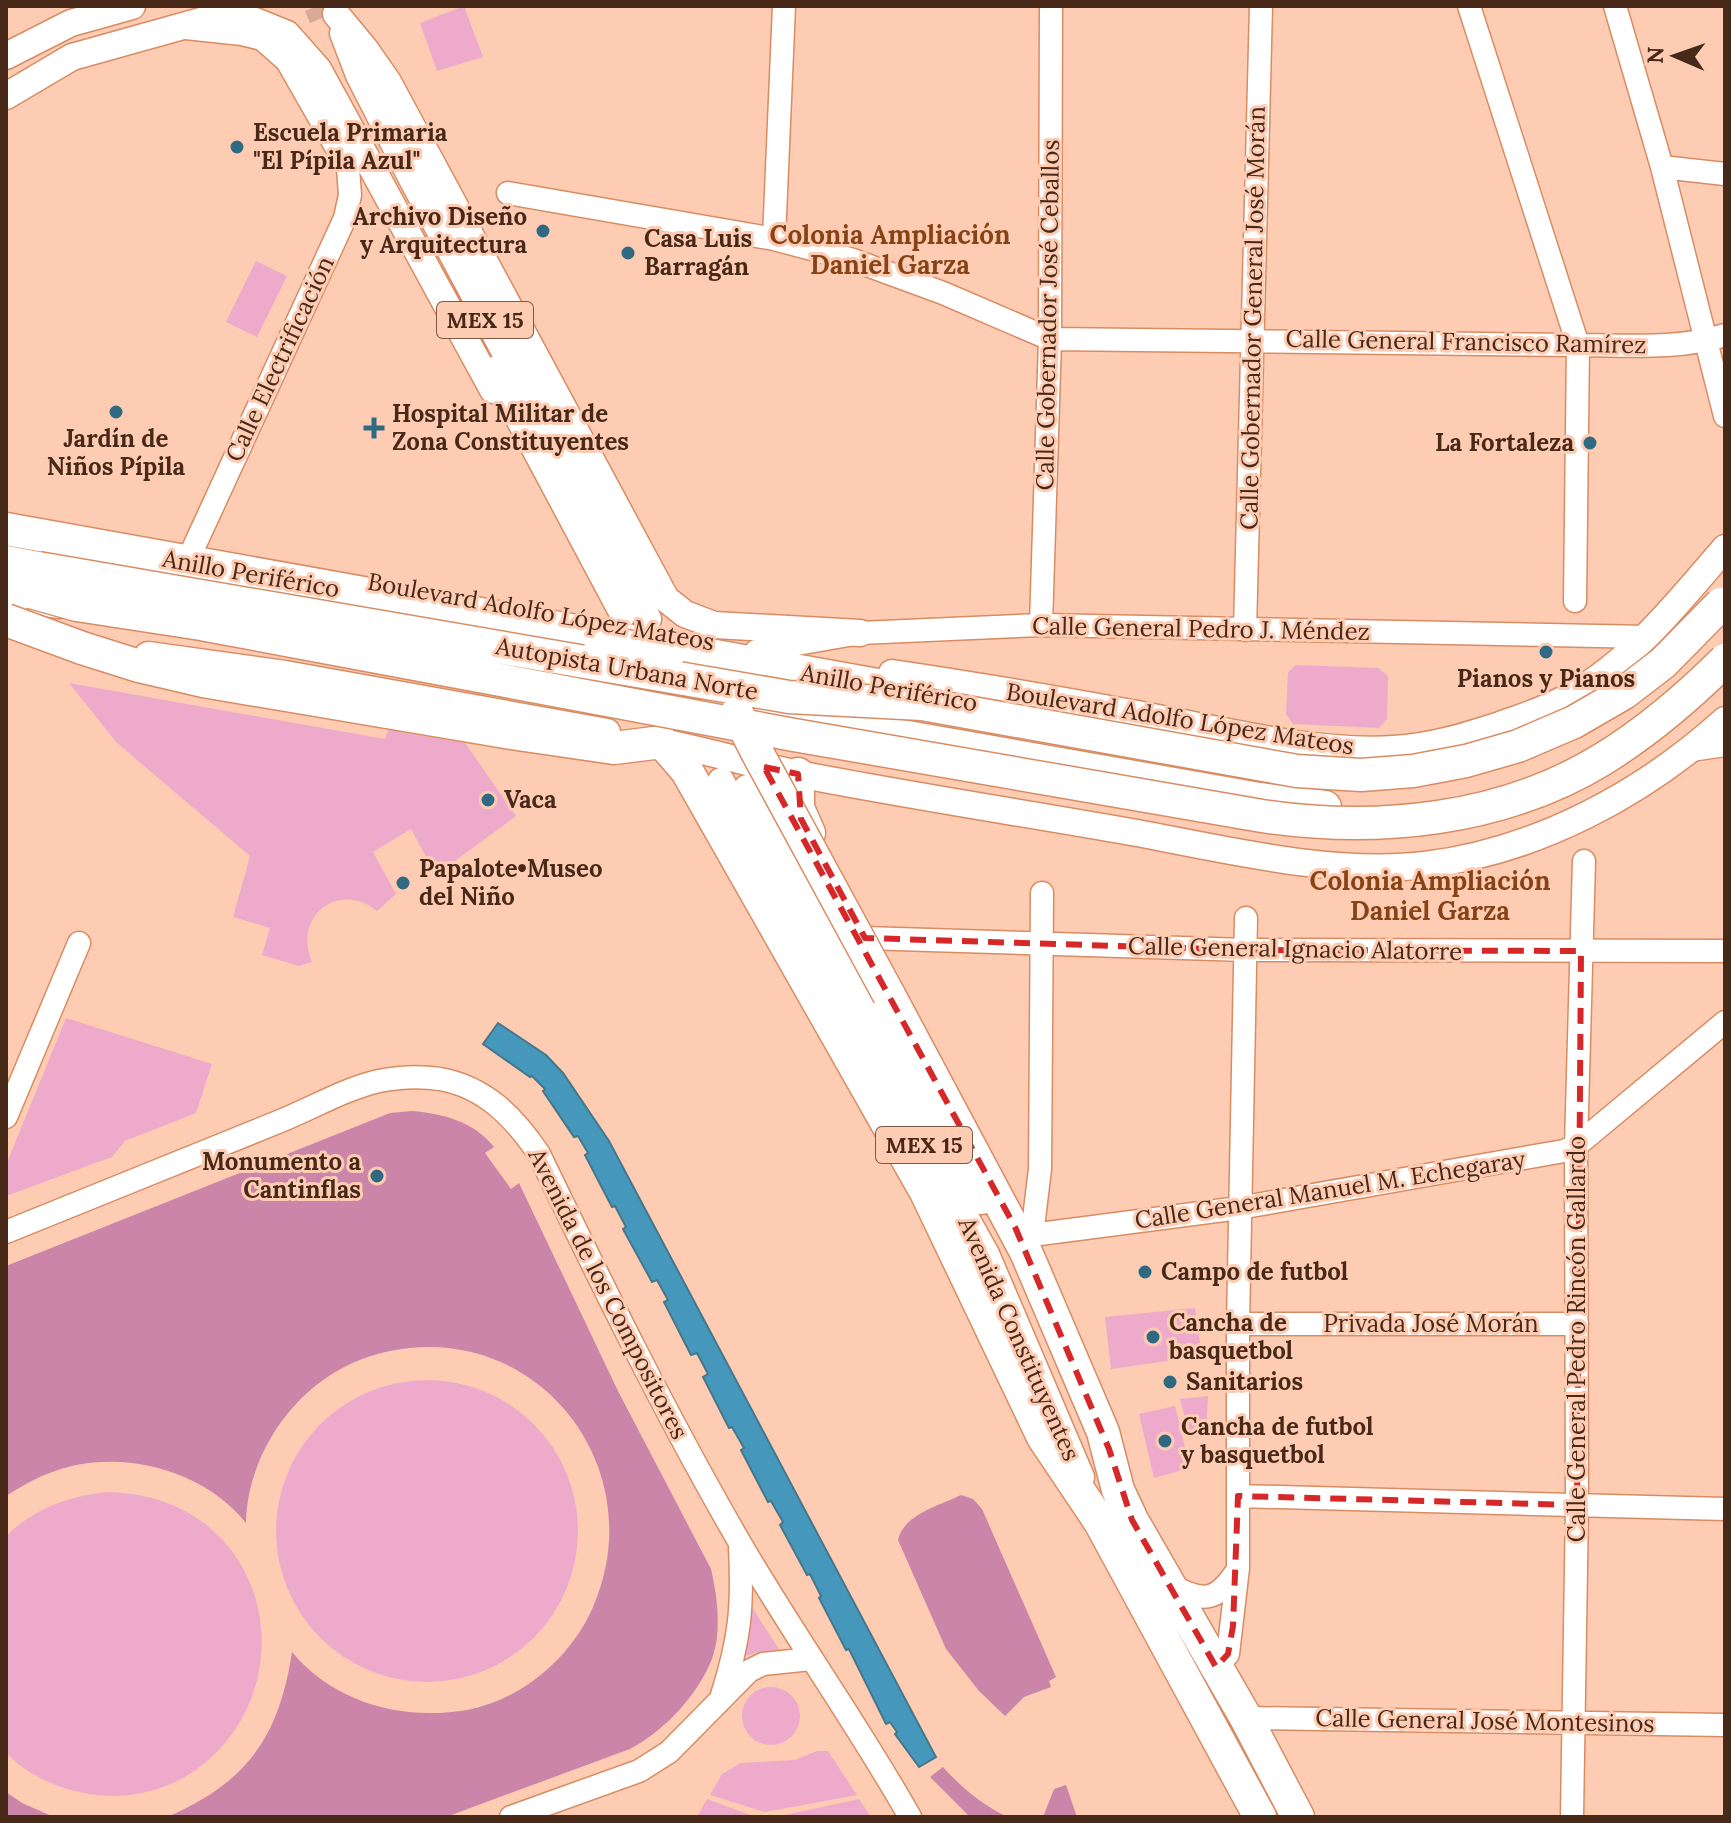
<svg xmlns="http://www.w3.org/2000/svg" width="1731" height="1823" viewBox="0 0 1731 1823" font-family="Lora,serif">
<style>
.green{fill:#eeaacb}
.forest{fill:#cb85a8}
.water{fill:#4598bb;stroke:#46768a;stroke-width:2}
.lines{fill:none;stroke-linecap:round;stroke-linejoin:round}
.major-tunnel{stroke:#d9ab94;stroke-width:26;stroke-dasharray:26 13;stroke-linecap:butt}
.minor-casing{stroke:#d88c63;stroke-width:25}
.major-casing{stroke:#d88c63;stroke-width:29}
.highway-casing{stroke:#d88c63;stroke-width:35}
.minor{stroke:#fff;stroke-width:22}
.major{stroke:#fff;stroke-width:26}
.highway{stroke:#fff;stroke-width:32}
.highway-bridge-casing{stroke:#d88c63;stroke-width:35;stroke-linecap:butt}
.highway-bridge{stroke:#fff;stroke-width:32}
.marked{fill:none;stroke:#d62828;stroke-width:6;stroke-dasharray:16 10;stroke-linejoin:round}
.poi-dot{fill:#2f6982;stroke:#fdccb3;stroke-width:3}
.labels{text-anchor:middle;stroke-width:6;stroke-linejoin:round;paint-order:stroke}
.shield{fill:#fdccb3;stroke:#7e5946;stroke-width:2}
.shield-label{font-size:22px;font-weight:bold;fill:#482817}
.poi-label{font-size:24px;font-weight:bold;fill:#482817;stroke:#fdccb3;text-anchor:start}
.street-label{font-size:24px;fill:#482817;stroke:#fdccb3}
.neighbourhood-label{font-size:26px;font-weight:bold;fill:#874216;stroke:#fdccb3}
</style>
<rect width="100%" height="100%" fill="#fdccb3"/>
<path class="green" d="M 464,6 L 483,57 L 437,71 L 420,23 Z
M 256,261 L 287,276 L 257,337 L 226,322 Z
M 1296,665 L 1378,668 L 1388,676 L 1387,719 L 1379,728 L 1293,724 L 1286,714 L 1288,672 Z
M 69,683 L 385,739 L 388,730 L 465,743 L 516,816 L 436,875 L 411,829 L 373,852 L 396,894 L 377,911 C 339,880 292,917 312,962 L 299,966 L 262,955 L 270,928 L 233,917 L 250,856 L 117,743 Z
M 66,1018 L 212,1064 L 196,1113 L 125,1141 L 112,1157 L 6,1196 L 6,1165 Z
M 1195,1308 L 1202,1356 L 1111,1369 L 1105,1317 Z
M276 1531a151 151 0 1 1 302 0a151 151 0 1 1-302 0Z
M 1208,1396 L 1206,1436 L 1190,1438 L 1180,1399 Z
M 1175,1406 L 1190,1468 L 1154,1478 L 1139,1414 Z
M 108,1492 C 133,1493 156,1497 179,1508 C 282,1558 288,1699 201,1766 C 177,1785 146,1795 116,1796 C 75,1796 35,1782 6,1753 L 6,1536 C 35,1508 69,1496 108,1492 Z
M 750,1604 L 780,1651 L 758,1652 L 744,1657 Z
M742 1716a29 29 0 1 1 58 0a29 29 0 1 1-58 0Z
M 817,1751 L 828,1751 L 857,1795 L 765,1812 L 710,1795 L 722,1774 L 741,1763 L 795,1760 Z
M 707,1799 L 750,1815 L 757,1817 L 697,1817 Z
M 859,1799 L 871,1817 L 774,1817 L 780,1816 Z"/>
<path class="forest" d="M 412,1111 C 444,1114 473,1121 494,1147 L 485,1153 L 511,1189 L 519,1183 L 618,1391 L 711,1569 C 718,1599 723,1640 708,1668 C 692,1701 662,1732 630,1749 L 446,1817 L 167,1817 C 246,1783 279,1738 292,1652 C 334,1703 403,1721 467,1710 C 521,1700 571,1658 593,1607 C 653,1469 539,1321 390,1351 C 354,1358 321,1377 296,1404 C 266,1436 247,1479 246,1523 C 203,1469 119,1448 55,1471 C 37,1477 22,1486 6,1496 L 6,1266 L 390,1113 Z
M 961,1495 L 973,1499 L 982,1509 L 1056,1677 L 1049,1681 L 1051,1687 L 1024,1697 L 1005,1716 L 979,1691 L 946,1649 L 898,1540 C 904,1514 939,1506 961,1495 Z
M 943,1767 C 962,1788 982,1805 1008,1817 L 970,1817 L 930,1777 Z
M 1066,1785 L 1077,1817 L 1043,1817 L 1054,1789 Z
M 6,1792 L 22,1803 L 54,1817 L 6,1817 Z"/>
<path class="water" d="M 498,1023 L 546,1055 L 563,1073 L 609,1141 L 936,1757 L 919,1767 L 895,1734 L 897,1732 L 890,1722 L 886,1724 L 849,1649 L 846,1650 L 819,1598 L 821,1596 L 810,1574 L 807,1575 L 780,1525 L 783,1522 L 771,1501 L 768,1502 L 741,1450 L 744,1448 L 732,1427 L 729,1428 L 703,1377 L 708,1374 L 697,1353 L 691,1355 L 664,1302 L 668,1300 L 657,1280 L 652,1282 L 623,1229 L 626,1227 L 615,1206 L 612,1207 L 585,1155 L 588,1153 L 578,1136 L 574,1137 L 543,1091 L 545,1089 L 532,1076 L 530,1077 L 483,1044 Z"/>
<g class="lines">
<path class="major-tunnel" d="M 317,6 L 322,18"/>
<g class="minor-casing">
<path id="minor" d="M 1469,6 L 1578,345 L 1575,601
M 1615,6 L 1662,167 L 1725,416
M 186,28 L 242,34 L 262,39 L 287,61 L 348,168 L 350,195 L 345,218 L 193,549
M 1662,167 L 1725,174
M 508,193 L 774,239 L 853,260 L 943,293 L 1050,339 L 1578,345 C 1626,345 1679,350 1725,335
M 774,239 L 784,6
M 1041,625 L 1050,339 L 1051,6
M 1245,630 L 1261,6
M 756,651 L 860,633 L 1041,625 L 1647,637
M 1691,750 L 1725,745
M 865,938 L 1246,950 L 1725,951
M 6,1117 L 79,943
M 6,1232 C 97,1195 187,1159 278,1122 C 311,1109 344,1089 379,1081 C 399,1077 420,1076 440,1079 C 485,1087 514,1117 539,1154 C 602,1285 667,1417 740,1543 C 794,1636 857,1723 910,1817
M 1032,1235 L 1239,1208 L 1564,1151 L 1576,1146 L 1725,1022
M 1028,1247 L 1032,1235 L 1040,1169 L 1042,893
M 1238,1324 L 1577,1324
M 1238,1496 L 1725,1509
M 1168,1584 C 1202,1602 1216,1604 1238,1569
M 1216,1667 L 1228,1654 L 1238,1568 L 1238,1324 L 1246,918
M 722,1695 C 740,1639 743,1607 740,1548
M 1246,1718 L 1725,1725
M 511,1817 L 639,1771 L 669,1752 L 749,1671 L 763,1664 L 811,1659
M 1572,1817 L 1577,1505 L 1576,1146 L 1584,861"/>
</g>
<g class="major-casing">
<path id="major" d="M 336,14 L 365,49 L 388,82 L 666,599 L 685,614 L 714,625 L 860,633
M 218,16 L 255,21 L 287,34 L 318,69 L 493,390
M 343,33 L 359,75 L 412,179 L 648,619
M 6,56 L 71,23 L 132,6
M 6,96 L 72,57 L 233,12
M 493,370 L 623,614
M 148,655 L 285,674 L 607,732
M 892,673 C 974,685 1055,699 1137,714 C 1220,729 1309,754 1394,749 C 1431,747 1466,736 1500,725 C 1525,716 1550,708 1573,694 C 1634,659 1679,601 1725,548
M 657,741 C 704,750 751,764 798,774 C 911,796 1024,813 1137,833 C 1227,850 1335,876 1425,865 C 1537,851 1642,795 1725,720
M 721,781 L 986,1254 L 1081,1477
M 747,788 L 837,953 L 901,1057 L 982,1201"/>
</g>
<g class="highway-casing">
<path id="highway" d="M 6,529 L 922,693
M 6,562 L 38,568
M 6,594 L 58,602
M 82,648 L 139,666 L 203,681 L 518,734 L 614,748 L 662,742 L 687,771 L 926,1192 L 1043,1437 L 1100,1522 L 1260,1817
M 634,689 L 1259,799 L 1325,807
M 798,774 L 798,808 L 809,833
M 889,995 L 1026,1252 L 1103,1432 L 1118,1490 L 1132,1520 L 1246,1718 L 1298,1817"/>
</g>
<use href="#minor" class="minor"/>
<use href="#major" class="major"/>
<use href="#highway" class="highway"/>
<g class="highway-bridge-casing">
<path id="highway-bridge" d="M 38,568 L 789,697 L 922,704 L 1297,771 L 1361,775 L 1413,771 L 1466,761 L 1518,746 L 1574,722 L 1624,693 L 1663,663 L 1721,604
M 31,592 L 77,605 L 201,624 L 794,735 L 1262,816 C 1376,833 1502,821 1603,759 C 1648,731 1688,697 1725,660
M 6,620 L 82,648
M 600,640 L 668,655
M 737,713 L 758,754 L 889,995"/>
</g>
<use href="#highway-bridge" class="highway-bridge"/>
</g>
<path class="marked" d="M 764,767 L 798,774 L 801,819 L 865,938 L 1246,950 L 1581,951 L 1577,1505 L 1238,1496 L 1233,1626 L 1228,1654 L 1216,1667 L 1132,1520 L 1109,1449 L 1015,1227 Z"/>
<g class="poi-dot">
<circle cx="237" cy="147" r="8"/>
<circle cx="543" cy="231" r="8"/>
<circle cx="628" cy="253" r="8"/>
<circle cx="116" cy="412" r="8"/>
<path d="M370 416h8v8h8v8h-8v8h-8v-8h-8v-8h8z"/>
<circle cx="1590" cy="443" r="8"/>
<circle cx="1546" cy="652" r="8"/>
<circle cx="488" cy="800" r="8"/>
<circle cx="403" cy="883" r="8"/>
<circle cx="377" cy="1176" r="8"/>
<circle cx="1145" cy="1272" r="8"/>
<circle cx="1153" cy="1337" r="8"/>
<circle cx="1170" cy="1382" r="8"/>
<circle cx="1165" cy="1441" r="8"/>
</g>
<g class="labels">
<g class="shield">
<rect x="437" y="302" width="96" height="36" rx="6"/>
<rect x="876" y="1127" width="96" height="36" rx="6"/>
</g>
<g class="shield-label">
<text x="485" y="328">MEX 15</text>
<text x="924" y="1153">MEX 15</text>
</g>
<g class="poi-label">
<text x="253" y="141">Escuela Primaria<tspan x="253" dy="28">"El Pípila Azul"</tspan></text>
<text x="527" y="225" text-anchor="end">Archivo Diseño<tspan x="527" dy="28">y Arquitectura</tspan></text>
<text x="644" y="247">Casa Luis<tspan x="644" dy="28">Barragán</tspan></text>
<text x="392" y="422">Hospital Militar de<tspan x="392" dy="28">Zona Constituyentes</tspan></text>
<text x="116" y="447" text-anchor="middle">Jardín de<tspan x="116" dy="28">Niños Pípila</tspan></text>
<text x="1574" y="451" text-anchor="end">La Fortaleza</text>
<text x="1546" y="687" text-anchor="middle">Pianos y Pianos</text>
<text x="504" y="808">Vaca</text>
<text x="419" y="877">Papalote•Museo<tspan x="419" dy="28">del Niño</tspan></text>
<text x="361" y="1170" text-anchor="end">Monumento a<tspan x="361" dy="28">Cantinflas</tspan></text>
<text x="1161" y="1280">Campo de futbol</text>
<text x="1169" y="1331">Cancha de<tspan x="1169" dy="28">basquetbol</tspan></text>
<text x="1186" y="1390">Sanitarios</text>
<text x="1181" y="1435">Cancha de futbol<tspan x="1181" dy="28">y basquetbol</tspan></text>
</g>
<g class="street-label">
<text transform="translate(1048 315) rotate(-89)" y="8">Calle Gobernador José Ceballos</text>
<text transform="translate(1253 318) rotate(-89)" y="8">Calle Gobernador General José Morán</text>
<text transform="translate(1466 342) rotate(1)" y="8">Calle General Francisco Ramírez</text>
<text transform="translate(280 359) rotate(-65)" y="8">Calle Electrificación</text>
<text transform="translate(251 574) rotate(10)" y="8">Anillo Periférico</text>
<text transform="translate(541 612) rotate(10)" y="8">Boulevard Adolfo López Mateos</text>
<text transform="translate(1201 629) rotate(1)" y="8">Calle General Pedro J. Méndez</text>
<text transform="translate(627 669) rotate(10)" y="8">Autopista Urbana Norte</text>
<text transform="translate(889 688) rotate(10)" y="8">Anillo Periférico</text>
<text transform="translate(1180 719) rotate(9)" y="8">Boulevard Adolfo López Mateos</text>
<text transform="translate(1295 949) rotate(1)" y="8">Calle General Ignacio Alatorre</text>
<text transform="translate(1330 1190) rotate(-9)" y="8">Calle General Manuel M. Echegaray</text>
<text transform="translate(608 1294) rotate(63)" y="8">Avenida de los Compositores</text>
<text x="1431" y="1332">Privada José Morán</text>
<text transform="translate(1019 1339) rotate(66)" y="8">Avenida Constituyentes</text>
<text transform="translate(1577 1339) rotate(-90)" y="8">Calle General Pedro Rincón Gallardo</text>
<text transform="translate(1485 1721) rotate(1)" y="8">Calle General José Montesinos</text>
</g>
<g class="neighbourhood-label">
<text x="890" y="244">Colonia Ampliación<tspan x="890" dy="30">Daniel Garza</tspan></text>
<text x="1430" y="890">Colonia Ampliación<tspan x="1430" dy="30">Daniel Garza</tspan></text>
</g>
</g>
<rect width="1731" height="1823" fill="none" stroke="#482817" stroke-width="16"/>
<g transform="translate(1675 56) rotate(272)" stroke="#fdccb3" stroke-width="6" paint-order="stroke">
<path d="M0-6L14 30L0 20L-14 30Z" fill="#482817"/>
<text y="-12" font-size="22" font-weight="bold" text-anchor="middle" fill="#482817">N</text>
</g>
</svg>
